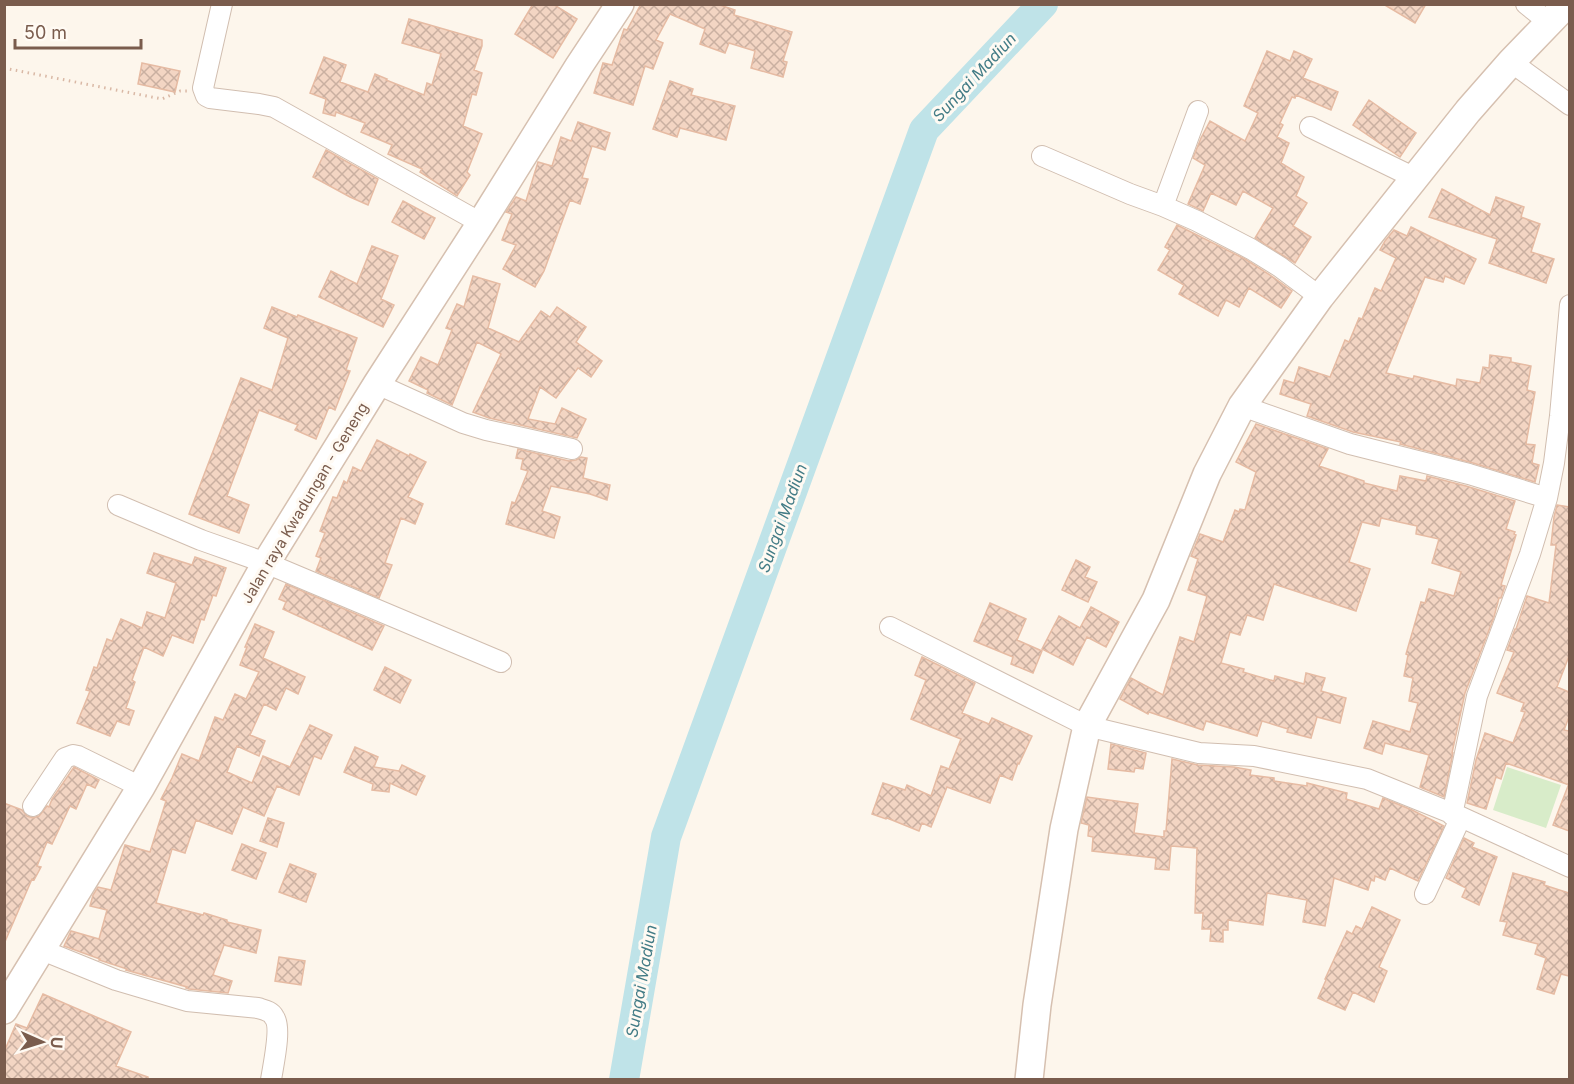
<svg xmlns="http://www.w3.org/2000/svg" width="1574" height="1084" viewBox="0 0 1574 1084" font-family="Inter,sans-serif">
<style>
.garden{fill:#d8ecc9}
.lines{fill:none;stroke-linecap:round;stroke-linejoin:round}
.river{stroke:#bfe3e8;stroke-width:30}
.building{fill:url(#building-cross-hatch);stroke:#e6bba3;stroke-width:1.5}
.street-casing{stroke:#d1beb0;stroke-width:22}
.secondary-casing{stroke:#d6c0b0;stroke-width:30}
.path{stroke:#d9b8a5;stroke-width:3;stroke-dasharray:1.5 4.5;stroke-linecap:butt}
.street{stroke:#fff;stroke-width:20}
.secondary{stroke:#fff;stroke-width:27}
.labels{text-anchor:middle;stroke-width:6;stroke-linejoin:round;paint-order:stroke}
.street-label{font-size:15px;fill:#7a5c4d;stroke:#fffaf3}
.water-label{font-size:16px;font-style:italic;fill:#437c86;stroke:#fffaf3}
</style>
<defs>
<pattern id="building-cross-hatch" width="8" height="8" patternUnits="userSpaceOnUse" patternTransform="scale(1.5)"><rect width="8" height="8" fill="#f3d5c3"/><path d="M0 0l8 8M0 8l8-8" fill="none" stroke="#cab0a1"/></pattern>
</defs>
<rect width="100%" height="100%" fill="#fdf6ec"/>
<path class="garden" d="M 1507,767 L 1561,785 L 1546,828 L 1493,810 Z"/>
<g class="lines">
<path class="river" d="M 624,1080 L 666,837 L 924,130 L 1043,4"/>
</g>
<path class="building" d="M 533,4 L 553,4 L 577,19 L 553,58 L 515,34 Z
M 641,4 L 717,4 L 735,10 L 734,15 L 792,32 L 783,61 L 787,62 L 783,77 L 751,68 L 755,51 L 729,43 L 725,53 L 700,44 L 705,29 L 670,14 L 656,40 L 663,43 L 653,69 L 645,66 L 633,105 L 594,93 L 603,63 L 612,65 L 624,29 L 627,30 Z
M 1383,4 L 1426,4 L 1415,23 Z
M 409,19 L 482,40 L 482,46 L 474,70 L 482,73 L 476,95 L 472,94 L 463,126 L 482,134 L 467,172 L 470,175 L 457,196 L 420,172 L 422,169 L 388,154 L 392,145 L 361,132 L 365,123 L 336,112 L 335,116 L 323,113 L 326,99 L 310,93 L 324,57 L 346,65 L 340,82 L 368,92 L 375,74 L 387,79 L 386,80 L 424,95 L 427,83 L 432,85 L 441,54 L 402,43 Z
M 1267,51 L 1290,61 L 1294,51 L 1312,59 L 1303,78 L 1338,92 L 1331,110 L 1296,95 L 1295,98 L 1292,97 L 1280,123 L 1283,125 L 1277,137 L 1289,143 L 1281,163 L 1304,177 L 1296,196 L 1307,203 L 1293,226 L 1311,237 L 1295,263 L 1255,238 L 1273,208 L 1243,191 L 1236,205 L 1211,193 L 1203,211 L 1188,204 L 1205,165 L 1193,158 L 1201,138 L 1210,121 L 1245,141 L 1258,113 L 1244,106 Z
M 142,63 L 180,71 L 175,92 L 138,84 Z
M 670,81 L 693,89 L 691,95 L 735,106 L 726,140 L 680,128 L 677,137 L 653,129 Z
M 1369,100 L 1416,133 L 1400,157 L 1353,125 Z
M 578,122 L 610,133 L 605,150 L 592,146 L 582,178 L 588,179 L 580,204 L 570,200 L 544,271 L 535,287 L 503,269 L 516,245 L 502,240 L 512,214 L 506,212 L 516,197 L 526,201 L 538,162 L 552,166 L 561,137 L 571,141 Z
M 326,150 L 378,179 L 368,205 L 350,197 L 313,177 Z
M 1442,189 L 1490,215 L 1496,197 L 1524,207 L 1521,217 L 1540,224 L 1531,252 L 1554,259 L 1546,283 L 1489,263 L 1497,239 L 1429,217 Z
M 403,201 L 435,218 L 424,239 L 392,222 Z
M 1177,225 L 1245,259 L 1273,277 L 1292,291 L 1281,308 L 1249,288 L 1239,307 L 1226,300 L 1218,316 L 1179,294 L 1184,285 L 1158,270 L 1170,250 L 1165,247 Z
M 1411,227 L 1476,259 L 1464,284 L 1445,276 L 1443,282 L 1425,277 L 1386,373 L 1413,379 L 1414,376 L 1456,386 L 1457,379 L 1480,383 L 1483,367 L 1489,368 L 1490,355 L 1511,358 L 1511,362 L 1531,366 L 1527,390 L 1535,392 L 1526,444 L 1535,445 L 1532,463 L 1539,465 L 1535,482 L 1473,463 L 1400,444 L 1401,442 L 1353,432 L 1307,416 L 1311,404 L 1280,394 L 1284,380 L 1294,383 L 1299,367 L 1330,377 L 1345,340 L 1349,342 L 1359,318 L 1362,319 L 1375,288 L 1381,291 L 1396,258 L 1380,250 L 1385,241 L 1394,230 L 1407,236 Z
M 372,246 L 398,256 L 381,299 L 394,305 L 383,327 L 319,297 L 331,271 L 357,284 Z
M 473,276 L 500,284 L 488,328 L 519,342 L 541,311 L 550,317 L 557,307 L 586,327 L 576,342 L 602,361 L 591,377 L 578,368 L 556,398 L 540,387 L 528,419 L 555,424 L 562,408 L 586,419 L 577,438 L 489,418 L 473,412 L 501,354 L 477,342 L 452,405 L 427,393 L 428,390 L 409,381 L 421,357 L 438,365 L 452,330 L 446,328 L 457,304 L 464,307 Z
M 272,307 L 297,317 L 298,315 L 357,338 L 346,370 L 350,371 L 335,410 L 329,407 L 316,439 L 295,430 L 298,425 L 259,410 L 227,496 L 249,505 L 239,533 L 189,514 L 241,378 L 272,390 L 288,338 L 264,328 Z
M 1256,424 L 1328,449 L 1319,466 L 1364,481 L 1364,483 L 1397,491 L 1400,476 L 1426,481 L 1427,476 L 1466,486 L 1515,501 L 1506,529 L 1515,532 L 1514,534 L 1516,535 L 1501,585 L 1505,586 L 1501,598 L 1499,598 L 1494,617 L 1465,693 L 1452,753 L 1453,753 L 1444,797 L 1420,787 L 1429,755 L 1385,743 L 1382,754 L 1364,748 L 1373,721 L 1410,732 L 1418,703 L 1409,701 L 1413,678 L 1404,676 L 1408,655 L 1406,654 L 1421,602 L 1425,603 L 1429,589 L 1454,596 L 1461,572 L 1432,563 L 1439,539 L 1416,534 L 1417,526 L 1381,518 L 1379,526 L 1362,522 L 1349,562 L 1370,569 L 1356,611 L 1274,584 L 1263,620 L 1247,615 L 1240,635 L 1230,632 L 1221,663 L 1244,669 L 1243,672 L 1274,681 L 1275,676 L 1304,684 L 1306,673 L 1325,678 L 1321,691 L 1346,698 L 1340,723 L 1317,717 L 1311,738 L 1287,732 L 1288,729 L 1262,721 L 1257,736 L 1206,721 L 1203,730 L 1149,712 L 1148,714 L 1120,699 L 1131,678 L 1163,695 L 1180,637 L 1194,642 L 1207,596 L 1188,590 L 1198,559 L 1191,556 L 1200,534 L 1223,542 L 1235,510 L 1239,512 L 1240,509 L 1245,510 L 1256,472 L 1236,462 Z
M 377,440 L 409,456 L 410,454 L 426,462 L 408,497 L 423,504 L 415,524 L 401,518 L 385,563 L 392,565 L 379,598 L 316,571 L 321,558 L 316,556 L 325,533 L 320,531 L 333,497 L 337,498 L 344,481 L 347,483 L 353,467 L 361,471 Z
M 518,449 L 569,461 L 576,460 L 581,457 L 587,458 L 583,478 L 610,485 L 607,500 L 590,494 L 551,486 L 542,511 L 560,517 L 554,538 L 506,524 L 512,502 L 515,503 L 528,471 L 521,469 L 523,459 L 516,458 Z
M 1557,505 L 1569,507 L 1569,656 L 1557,687 L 1569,692 L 1569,717 L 1564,730 L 1569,731 L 1569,785 L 1506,763 L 1501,779 L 1496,777 L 1486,809 L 1467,803 L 1476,760 L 1485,733 L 1513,743 L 1525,712 L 1521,711 L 1524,703 L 1497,693 L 1514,652 L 1507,650 L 1515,629 L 1516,629 L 1527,596 L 1549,603 L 1556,545 L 1551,545 L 1554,517 Z
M 154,553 L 192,565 L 195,557 L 226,568 L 216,596 L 213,595 L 204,620 L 201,619 L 193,643 L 172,635 L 163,656 L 144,647 L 132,680 L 135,682 L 126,708 L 134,711 L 129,725 L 117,721 L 110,736 L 77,723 L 90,691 L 86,690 L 94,667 L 97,668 L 107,639 L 112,641 L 121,619 L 142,628 L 147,612 L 165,618 L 176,583 L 147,573 Z
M 1076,560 L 1090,567 L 1085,577 L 1097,582 L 1088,602 L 1062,590 Z
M 286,584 L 384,626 L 372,650 L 283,609 L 286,602 L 279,599 Z
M 990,603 L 1026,619 L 1017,640 L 1042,651 L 1033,673 L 1011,664 L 1013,657 L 974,641 Z
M 1091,607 L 1119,622 L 1106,647 L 1087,637 L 1073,665 L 1042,649 L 1059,616 L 1080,628 Z
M 255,624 L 274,632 L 263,658 L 305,677 L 298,694 L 286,688 L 276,710 L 264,704 L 250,735 L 265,741 L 259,756 L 237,746 L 227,772 L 252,783 L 263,756 L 290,767 L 310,725 L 332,735 L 321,759 L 314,756 L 299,795 L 277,786 L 264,816 L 243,807 L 232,834 L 196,820 L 185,853 L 172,849 L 156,903 L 203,915 L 204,913 L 227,920 L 227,922 L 261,930 L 256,953 L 224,945 L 213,975 L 232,981 L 228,993 L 189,989 L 186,988 L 187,987 L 126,970 L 127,969 L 99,960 L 100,959 L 64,946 L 71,931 L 99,939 L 107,910 L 90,906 L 93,895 L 98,887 L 111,890 L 125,845 L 150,852 L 166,801 L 161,799 L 172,778 L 182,754 L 199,761 L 215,717 L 223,720 L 235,694 L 246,699 L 259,672 L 240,665 L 247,647 L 245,647 Z
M 922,657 L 975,683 L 962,713 L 989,724 L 992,718 L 1032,736 L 1019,764 L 1018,763 L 1012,780 L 1000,775 L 990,803 L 947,787 L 931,827 L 922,823 L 919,831 L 887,818 L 886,819 L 872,814 L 883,783 L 905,790 L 907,785 L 931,796 L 941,766 L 949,769 L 961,739 L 911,719 L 926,680 L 915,675 Z
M 385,667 L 411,680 L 400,703 L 374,690 Z
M 1111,744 L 1146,753 L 1143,769 L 1135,768 L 1134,772 L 1108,769 Z
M 355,747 L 378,757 L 374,767 L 399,771 L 402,765 L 425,776 L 416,795 L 390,783 L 389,792 L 372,790 L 373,784 L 344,772 Z
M 1172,759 L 1198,765 L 1234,767 L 1251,770 L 1250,775 L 1274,778 L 1274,781 L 1307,786 L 1307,783 L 1347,793 L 1346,799 L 1379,809 L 1383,798 L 1412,810 L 1444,826 L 1418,881 L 1390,868 L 1385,880 L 1375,876 L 1374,881 L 1371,880 L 1368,890 L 1334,878 L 1325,926 L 1303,922 L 1307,900 L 1267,893 L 1263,925 L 1228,920 L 1228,930 L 1223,930 L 1223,942 L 1210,941 L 1211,929 L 1202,929 L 1203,913 L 1195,913 L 1197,848 L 1171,846 L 1169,870 L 1155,869 L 1156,858 L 1092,851 L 1093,837 L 1088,836 L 1089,825 L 1081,823 L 1087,797 L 1138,804 L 1134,833 L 1164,837 L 1164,831 L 1166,831 Z
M 74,767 L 99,780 L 95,788 L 87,784 L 76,809 L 70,806 L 52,844 L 47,842 L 37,866 L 41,867 L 34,880 L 32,879 L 4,944 L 4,803 L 22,810 L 27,816 L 33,818 L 39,816 L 47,806 L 49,807 L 52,799 Z
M 1568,786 L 1569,786 L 1569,831 L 1553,825 Z
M 268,818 L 284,823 L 277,847 L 260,841 Z
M 1464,838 L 1474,843 L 1472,847 L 1497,857 L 1479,905 L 1462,897 L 1466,888 L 1446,878 Z
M 242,844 L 266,853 L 256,879 L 232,870 Z
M 290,864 L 316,874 L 306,902 L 279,892 Z
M 1513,873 L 1545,882 L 1544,885 L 1569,893 L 1569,976 L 1561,974 L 1554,994 L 1537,989 L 1546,958 L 1535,954 L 1538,944 L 1503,935 L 1507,922 L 1500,921 Z
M 1372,907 L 1400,920 L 1379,967 L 1387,971 L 1374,1002 L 1353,992 L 1345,1010 L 1318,998 L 1326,980 L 1325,979 L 1347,931 L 1352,934 L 1356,926 L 1362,929 Z
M 279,957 L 305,961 L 301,985 L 275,981 Z
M 43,994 L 131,1032 L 116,1066 L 148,1077 L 148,1080 L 4,1080 L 4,1052 L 16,1024 L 27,1028 Z"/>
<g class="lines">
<g class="street-casing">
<path id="street" d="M 222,4 L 203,88 L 206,96 L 210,98 L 259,104 L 274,107 L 481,223
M 1526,4 L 1550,23
M 1511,62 L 1570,105
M 1310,127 L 1415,178
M 1042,156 L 1130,194 L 1163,206 L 1197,221 L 1251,249 L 1280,267 L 1320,297
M 1163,206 L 1198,111
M 377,384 L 463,423 L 486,430 L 572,449
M 1242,406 L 1350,444 L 1469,474 L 1547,498
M 118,505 L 201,540 L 266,563 L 501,662
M 890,627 L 1087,726 L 1199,753 L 1254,756 L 1367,779 L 1461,817 L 1570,867
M 33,806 L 65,758 L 73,755 L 78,756 L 141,787
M 1452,815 L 1477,696 L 1530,554 L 1547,498 L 1554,463 L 1560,416 L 1570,305
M 1425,894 L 1461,817
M 42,950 L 116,980 L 187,1001 L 258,1008 C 264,1010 271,1011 274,1017 C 282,1027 273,1066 271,1080"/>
</g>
<g class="secondary-casing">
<path id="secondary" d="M 4,1010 L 141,787 L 266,563 L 377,384 L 481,223 L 579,66 L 620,4
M 1029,1080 L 1037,1005 L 1064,829 L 1087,726 L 1156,600 L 1207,474 L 1242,406 L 1320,297 L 1468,111 L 1511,62 L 1567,4"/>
</g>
<path class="path" d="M 4,68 L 162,99 L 180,91 L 187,91"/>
<use href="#street" class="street"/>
<use href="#secondary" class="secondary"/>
</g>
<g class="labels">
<g class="street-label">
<text transform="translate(305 503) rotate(-59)" y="5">Jalan raya Kwadungan - Geneng</text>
</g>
<g class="water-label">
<text transform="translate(974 77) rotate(-47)" y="6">Sungai Madiun</text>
<text transform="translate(782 518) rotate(-70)" y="6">Sungai Madiun</text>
<text transform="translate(641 981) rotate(-80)" y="6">Sungai Madiun</text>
</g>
</g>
<rect width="1574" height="1084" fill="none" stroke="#7a5c4d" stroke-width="12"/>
<g transform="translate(42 1042) rotate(93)" stroke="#fffaf3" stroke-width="4.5" paint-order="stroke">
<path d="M0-4.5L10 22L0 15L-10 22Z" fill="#7a5c4d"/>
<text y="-9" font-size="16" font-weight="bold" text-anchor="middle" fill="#7a5c4d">U</text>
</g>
<path d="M15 39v9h126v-9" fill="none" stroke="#7a5c4d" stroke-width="3"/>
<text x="24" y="39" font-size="18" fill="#7a5c4d" stroke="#fffaf3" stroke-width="4.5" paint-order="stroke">50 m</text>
</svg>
